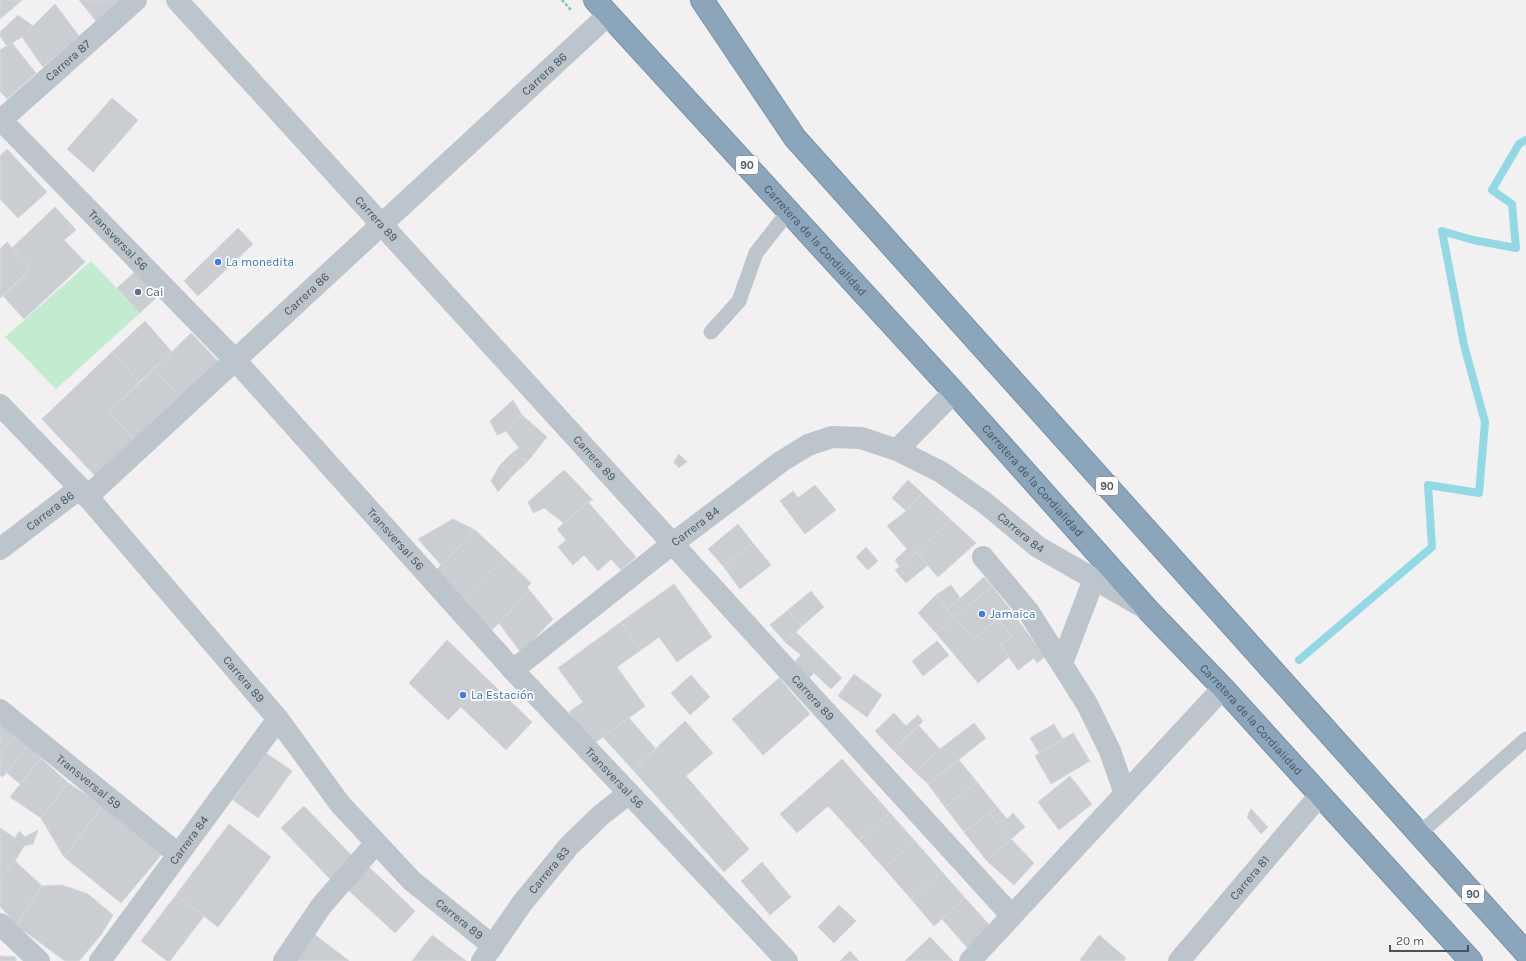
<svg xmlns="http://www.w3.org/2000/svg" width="1526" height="961" viewBox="0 0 1526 961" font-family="Karla,sans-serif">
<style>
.green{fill:#c2ecd0}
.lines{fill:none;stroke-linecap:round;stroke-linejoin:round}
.stream{stroke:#92d9e6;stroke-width:8}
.building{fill:#cacdd2;stroke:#d4d7db}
.highway-casing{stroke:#7690a7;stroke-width:24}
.path{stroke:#7cc89f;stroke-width:2.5;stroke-dasharray:3 2;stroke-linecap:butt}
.lane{stroke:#bdc5cc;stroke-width:15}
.street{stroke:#bdc5cc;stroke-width:22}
.highway{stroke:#8ba5bb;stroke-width:22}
.shop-dot{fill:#3f7fe0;stroke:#fff;stroke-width:1.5}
.service-dot{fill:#5c6f8a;stroke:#fff;stroke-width:1.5}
.labels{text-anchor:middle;stroke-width:3.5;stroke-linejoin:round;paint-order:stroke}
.shield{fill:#fff;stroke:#80878d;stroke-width:1}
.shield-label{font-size:11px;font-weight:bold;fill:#49545c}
.street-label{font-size:12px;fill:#49545c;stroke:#fff}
.shop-label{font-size:12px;fill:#366cbe;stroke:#fff;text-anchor:start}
.service-label{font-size:12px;fill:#4e5e75;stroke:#fff;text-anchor:start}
</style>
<rect width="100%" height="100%" fill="#f2f0f0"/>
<path class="green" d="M 91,261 L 140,313 L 56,389 L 5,337 Z"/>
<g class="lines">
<path class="stream" d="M 1299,660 L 1432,547 L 1428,485 L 1479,493 L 1485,422 L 1464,345 L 1442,231 L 1473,240 L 1516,248 L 1512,204 L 1492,190 L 1519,144 L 1526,140"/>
</g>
<path class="building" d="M 0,0 L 22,0 L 0,19 Z
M 79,0 L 120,0 L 96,21 Z
M 55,4 L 79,36 L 43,67 L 22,37 Z
M 18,15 L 33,26 L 22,37 L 7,46 L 0,36 L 0,32 Z
M 12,43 L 36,73 L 7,99 L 0,91 L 0,50 Z
M 112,98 L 138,120 L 93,172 L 67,149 Z
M 7,149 L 47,192 L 18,218 L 0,199 L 0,156 Z
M 55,207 L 76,230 L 64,240 L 85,262 L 24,319 L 3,296 L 31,269 L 12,248 Z
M 238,228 L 253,244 L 198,296 L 184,281 Z
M 7,242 L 31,269 L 0,298 L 0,249 Z
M 137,270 L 159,295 L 140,313 L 117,288 Z
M 145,321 L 172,352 L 139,382 L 112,352 Z
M 191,333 L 218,361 L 181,397 L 154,369 Z
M 112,352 L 139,382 L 109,412 L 135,440 L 96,477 L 42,419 Z
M 154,369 L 181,397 L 135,440 L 109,412 Z
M 513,400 L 522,415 L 506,431 L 497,435 L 490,421 Z
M 522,415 L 547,437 L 527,462 L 512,453 L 519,448 L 506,431 Z
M 512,453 L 527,462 L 512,476 L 500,465 Z
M 679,454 L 687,462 L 679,468 L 674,462 Z
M 500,465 L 512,476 L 498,492 L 491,481 Z
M 564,470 L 593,500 L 588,502 L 564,523 L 544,508 L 533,513 L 528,502 Z
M 908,480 L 922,493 L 906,511 L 892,498 Z
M 815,485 L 836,510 L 805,534 L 780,501 L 793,491 L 798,498 Z
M 922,493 L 951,520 L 900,567 L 895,560 L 907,549 L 887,526 L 906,511 Z
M 588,502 L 636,557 L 621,570 L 611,559 L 598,571 L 584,555 L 573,565 L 558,547 L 566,540 L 557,529 Z
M 453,519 L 475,530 L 441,565 L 418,539 Z
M 951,520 L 976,543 L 938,577 L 916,552 Z
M 738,524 L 753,543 L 723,566 L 708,549 Z
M 475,530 L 504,557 L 462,601 L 433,573 Z
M 753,543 L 771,565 L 740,589 L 723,566 Z
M 866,547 L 878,561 L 868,570 L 856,557 Z
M 916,552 L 928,565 L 906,583 L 895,570 L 900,567 Z
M 504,557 L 531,583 L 527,587 L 530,591 L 492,630 L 462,601 Z
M 984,577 L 992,586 L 954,618 L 947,610 Z
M 674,584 L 712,637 L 677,662 L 659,637 L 641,650 L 621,622 Z
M 951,585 L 960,598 L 947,610 L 936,595 Z
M 992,586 L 1010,609 L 974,639 L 954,618 Z
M 530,591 L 553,619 L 521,653 L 499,623 Z
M 811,591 L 824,607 L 802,626 L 788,610 Z
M 936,595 L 954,618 L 936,633 L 918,613 Z
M 1010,609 L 1036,645 L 1041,641 L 1050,653 L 1037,663 L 1034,658 L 1018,670 L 1000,645 L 1012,637 L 998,618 Z
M 788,610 L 802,626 L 785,642 L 770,625 Z
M 954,618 L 974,639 L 998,618 L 1012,637 L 1000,645 L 1009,657 L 978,683 L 936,633 Z
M 621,622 L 641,650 L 617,667 L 645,706 L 592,745 L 569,712 L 583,702 L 558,668 Z
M 796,632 L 842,678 L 831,689 L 814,673 L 807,680 L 792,665 L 801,655 L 785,642 Z
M 447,640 L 532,722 L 506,750 L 461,707 L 448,720 L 409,683 Z
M 937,641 L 949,655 L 923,676 L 912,661 Z
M 854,674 L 882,695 L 867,717 L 838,696 Z
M 691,675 L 710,697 L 690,715 L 671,693 Z
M 779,678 L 810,714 L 763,755 L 732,719 Z
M 894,713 L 906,726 L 918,715 L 923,721 L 893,750 L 875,731 Z
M 629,718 L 656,749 L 633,770 L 603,737 Z
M 0,720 L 17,735 L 1,752 L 4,756 L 0,761 Z
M 685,721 L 713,753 L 686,776 L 749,849 L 724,872 L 633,770 Z
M 974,723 L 986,738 L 928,784 L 915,772 L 940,749 Z
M 1054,724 L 1063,739 L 1039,753 L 1030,738 Z
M 919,726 L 940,749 L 915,772 L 893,750 Z
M 1073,733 L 1090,761 L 1051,784 L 1035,756 Z
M 17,735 L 28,745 L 3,777 L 0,775 L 0,761 L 4,756 L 1,752 Z
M 28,745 L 41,758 L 20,784 L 6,772 Z
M 266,753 L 292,771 L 258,818 L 233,800 Z
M 41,758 L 68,783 L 41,818 L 10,797 Z
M 842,759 L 890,813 L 859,840 L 828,806 L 797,833 L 780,814 Z
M 959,760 L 977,782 L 945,807 L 928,784 Z
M 1070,776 L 1092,804 L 1059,830 L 1038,802 Z
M 977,782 L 997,807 L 964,832 L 945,807 Z
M 68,783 L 103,805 L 64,857 L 41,818 Z
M 103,805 L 162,854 L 121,903 L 64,857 Z
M 304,806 L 354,858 L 331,880 L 281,828 Z
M 997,807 L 1007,819 L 1013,813 L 1025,827 L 1011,839 L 989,813 Z
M 1251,809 L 1268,827 L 1261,834 L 1247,817 Z
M 890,813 L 915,841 L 884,868 L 859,840 Z
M 989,813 L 1011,839 L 987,861 L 964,832 Z
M 229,824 L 271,857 L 218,927 L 176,895 Z
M 0,828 L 15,838 L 19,831 L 25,837 L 38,830 L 33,844 L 24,846 L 15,861 L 0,878 Z
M 1011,839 L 1034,863 L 1014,885 L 987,861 Z
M 915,841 L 942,872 L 911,899 L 884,868 Z
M 15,861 L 42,886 L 16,925 L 0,906 L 0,878 Z
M 762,862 L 791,897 L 770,915 L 741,881 Z
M 368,866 L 415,911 L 395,933 L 347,889 Z
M 942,872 L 965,898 L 934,926 L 911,899 Z
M 62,885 L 88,894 L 113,915 L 101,935 L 79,961 L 65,961 L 16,925 L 42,886 Z
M 176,895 L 204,916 L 170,961 L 167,961 L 141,941 Z
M 965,898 L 995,931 L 971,952 L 942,919 Z
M 839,905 L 856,921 L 834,943 L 818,927 Z
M 314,934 L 349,961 L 294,961 Z
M 432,935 L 466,961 L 412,961 Z
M 1099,935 L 1126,958 L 1124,961 L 1082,961 L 1080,960 Z
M 930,937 L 953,961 L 905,961 Z
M 850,951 L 859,961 L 840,961 Z
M 0,956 L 16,957 L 16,961 L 0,961 Z"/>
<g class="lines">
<g class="highway-casing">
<g id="highway">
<path id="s11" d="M 595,0 L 954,392 L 1148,610 L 1223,688 L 1471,961"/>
<path d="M 702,0 L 795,138 L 1526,953"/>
</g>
</g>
<path class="path" d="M 562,0 L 572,11"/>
<path class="lane" d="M 711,332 L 739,301 L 756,253 L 789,211
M 1419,834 L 1526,739"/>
<g class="street">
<path id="s1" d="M 177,0 L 1012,916"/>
<path id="s2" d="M 0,119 L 236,361 L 513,670 L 787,961"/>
<path id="s3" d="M 0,121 L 136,0"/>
<path id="s4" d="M 0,405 L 80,488 L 278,719 L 340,804 L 412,881 L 493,946"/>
<path d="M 897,450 L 954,392"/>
<path id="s5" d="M 0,549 L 80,488 L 87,497 L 608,15"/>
<path d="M 983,557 L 1028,611 L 1087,704 L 1110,751 L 1125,794"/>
<path d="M 1062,663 L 1094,579"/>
<path id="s6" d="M 513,670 L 672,544 L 782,461 L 808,445 L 832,437 L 861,438 L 897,450 L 941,472 L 985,503 L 1038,547 L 1143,607"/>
<path id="s7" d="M 0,710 L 178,854"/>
<path d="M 0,924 L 39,961"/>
<path id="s8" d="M 100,961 L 278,719"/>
<path d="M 284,961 L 322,905 L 376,843"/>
<path id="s9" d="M 482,961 L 523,902 L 569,846 L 601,815 L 629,793"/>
<path d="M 970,961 L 1223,688"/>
<path id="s10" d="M 1179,961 L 1320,795"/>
</g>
<use href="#highway" class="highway"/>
</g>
<g class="shop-dot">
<circle cx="218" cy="262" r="4"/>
<circle cx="982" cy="614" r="4"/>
<circle cx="463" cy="695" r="4"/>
</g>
<circle class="service-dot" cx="138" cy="292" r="4"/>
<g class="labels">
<g class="shield">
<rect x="736" y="156" width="22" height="18" rx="3"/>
<rect x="1096" y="477" width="22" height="18" rx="3"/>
<rect x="1462" y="885" width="22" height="18" rx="3"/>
</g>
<g class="shield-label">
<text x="747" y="169">90</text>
<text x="1107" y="490">90</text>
<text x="1473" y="898">90</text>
</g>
<g class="street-label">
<text dy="4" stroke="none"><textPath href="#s3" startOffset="91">Carrera 87</textPath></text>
<text dy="4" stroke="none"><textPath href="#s5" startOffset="735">Carrera 86</textPath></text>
<text dy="4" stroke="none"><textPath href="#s1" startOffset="296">Carrera 89</textPath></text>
<text dy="4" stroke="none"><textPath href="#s2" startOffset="169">Transversal 56</textPath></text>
<text dy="4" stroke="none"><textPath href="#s11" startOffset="326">Carretera de la Cordialidad</textPath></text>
<text dy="4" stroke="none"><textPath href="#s5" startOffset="411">Carrera 86</textPath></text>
<text dy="4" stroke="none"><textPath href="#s1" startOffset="620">Carrera 89</textPath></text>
<text dy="4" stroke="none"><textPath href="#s11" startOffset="650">Carretera de la Cordialidad</textPath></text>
<text dy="4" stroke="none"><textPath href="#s5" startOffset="63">Carrera 86</textPath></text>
<text dy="4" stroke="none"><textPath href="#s6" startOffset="232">Carrera 84</textPath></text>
<text dy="4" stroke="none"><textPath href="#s6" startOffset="613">Carrera 84</textPath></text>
<text dy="4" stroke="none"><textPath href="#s2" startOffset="577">Transversal 56</textPath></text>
<text dy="4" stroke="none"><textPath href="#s4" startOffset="367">Carrera 89</textPath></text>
<text dy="4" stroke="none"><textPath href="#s1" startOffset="944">Carrera 89</textPath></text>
<text dy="4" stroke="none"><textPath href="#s11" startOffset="974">Carretera de la Cordialidad</textPath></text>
<text dy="4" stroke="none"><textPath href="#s2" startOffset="901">Transversal 56</textPath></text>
<text dy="4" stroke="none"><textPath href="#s7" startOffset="114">Transversal 59</textPath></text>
<text dy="4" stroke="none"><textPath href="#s8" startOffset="150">Carrera 84</textPath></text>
<text dy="4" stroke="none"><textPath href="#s9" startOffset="113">Carrera 83</textPath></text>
<text dy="4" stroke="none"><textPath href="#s10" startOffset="109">Carrera 81</textPath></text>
<text dy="4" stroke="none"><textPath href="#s4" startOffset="691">Carrera 89</textPath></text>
</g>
<g class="shop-label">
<text x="226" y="266">La monedita</text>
<text x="990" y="618">Jamaica</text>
<text x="471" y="699">La Estación</text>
</g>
<g class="service-label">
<text x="146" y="296">Cai</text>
</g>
</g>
<path d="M1390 945v6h78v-6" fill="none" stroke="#49545c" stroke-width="2"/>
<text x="1396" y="945" font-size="12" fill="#49545c" stroke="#ffffff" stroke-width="3" paint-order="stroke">20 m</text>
</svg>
